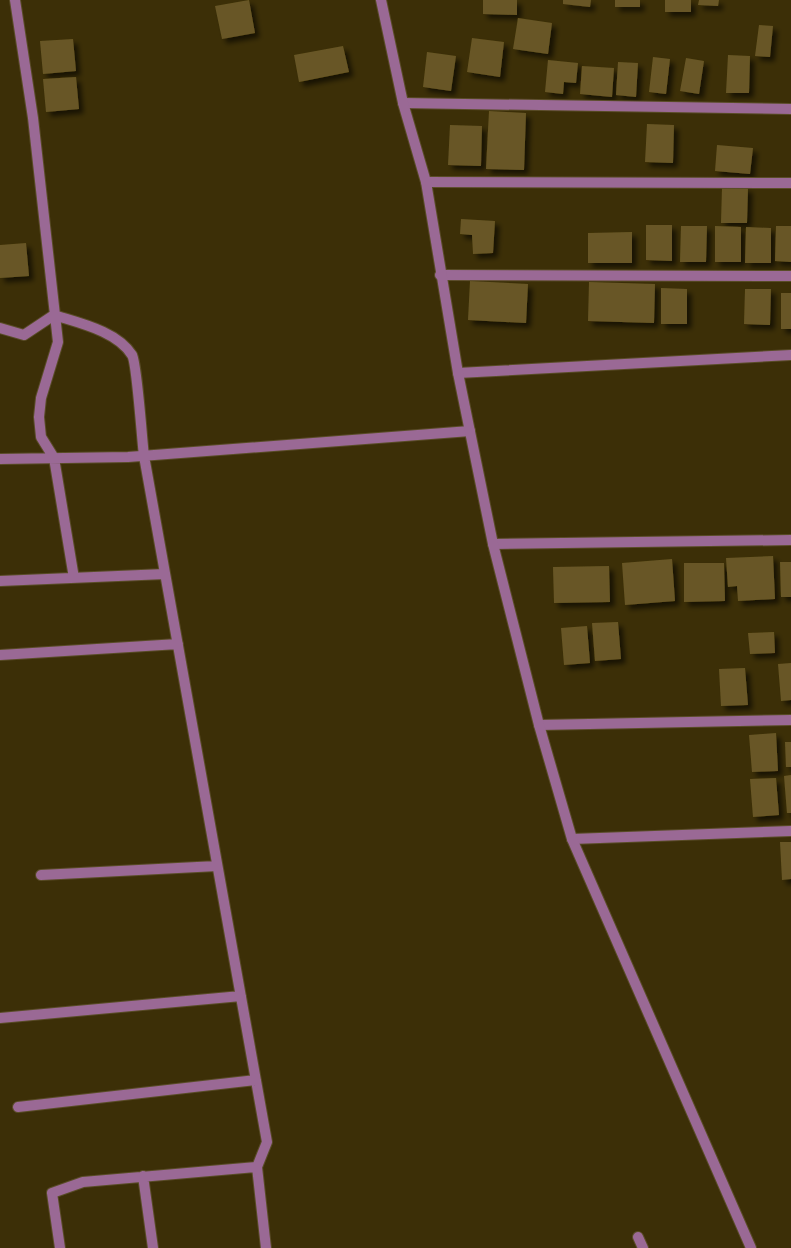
<svg xmlns="http://www.w3.org/2000/svg" width="791" height="1248" viewBox="0 0 791 1248" font-family="'Public Sans',sans-serif">
<style>
.building{fill:#685725;filter:url(#shadow)}
.lines{fill:none;stroke-linecap:round;stroke-linejoin:round}
.minor-casing{stroke:#594c27;stroke-width:12}
.tertiary-casing{stroke:#594c27;stroke-width:12}
.minor{stroke:#9a6995;stroke-width:10}
.tertiary{stroke:#9a6995;stroke-width:10}
</style>
<defs>
<filter id="shadow"><feDropShadow dx="4.5" dy="4.5" stdDeviation="2.5" flood-color="#0009"/></filter>
</defs>
<rect width="100%" height="100%" fill="#3c2f07"/>
<path class="building" d="M 249,0 L 255,33 L 222,39 L 215,6 Z
M 483,0 L 517,0 L 517,15 L 483,14 Z
M 563,0 L 591,0 L 590,7 L 563,4 Z
M 615,0 L 640,0 L 640,7 L 615,7 Z
M 665,0 L 691,0 L 691,12 L 665,12 Z
M 699,0 L 719,0 L 718,6 L 698,5 Z
M 518,18 L 552,23 L 548,54 L 513,49 Z
M 759,25 L 773,26 L 770,57 L 755,56 Z
M 472,38 L 504,42 L 500,77 L 467,72 Z
M 73,39 L 76,71 L 43,74 L 40,41 Z
M 343,46 L 349,72 L 299,82 L 294,55 Z
M 427,52 L 456,56 L 451,91 L 423,87 Z
M 728,55 L 750,56 L 749,93 L 726,93 Z
M 653,57 L 670,59 L 666,94 L 649,92 Z
M 686,58 L 704,61 L 699,94 L 680,91 Z
M 548,60 L 578,63 L 576,83 L 564,82 L 563,94 L 545,92 Z
M 618,62 L 638,63 L 636,97 L 616,95 Z
M 582,66 L 614,68 L 612,97 L 580,94 Z
M 76,77 L 79,109 L 46,112 L 43,79 Z
M 489,111 L 526,113 L 524,170 L 486,169 Z
M 647,124 L 674,125 L 673,163 L 645,162 Z
M 450,125 L 482,126 L 481,166 L 448,165 Z
M 717,145 L 753,148 L 750,174 L 715,171 Z
M 722,187 L 748,188 L 747,223 L 721,223 Z
M 461,219 L 495,221 L 493,253 L 473,254 L 472,235 L 460,234 Z
M 646,225 L 672,225 L 672,261 L 646,260 Z
M 681,226 L 707,226 L 706,262 L 680,262 Z
M 715,226 L 741,227 L 741,262 L 715,262 Z
M 776,226 L 791,226 L 791,262 L 775,261 Z
M 746,227 L 771,228 L 771,263 L 745,263 Z
M 632,232 L 632,263 L 588,263 L 588,233 Z
M 26,243 L 29,276 L 0,278 L 0,245 Z
M 470,281 L 528,284 L 526,323 L 468,320 Z
M 589,282 L 655,284 L 654,323 L 588,321 Z
M 661,288 L 687,289 L 687,324 L 661,324 Z
M 745,289 L 771,289 L 770,325 L 744,324 Z
M 781,293 L 791,293 L 791,329 L 781,329 Z
M 773,556 L 775,599 L 738,601 L 737,586 L 728,587 L 726,558 Z
M 672,559 L 675,601 L 625,605 L 622,563 Z
M 780,562 L 791,562 L 791,597 L 781,597 Z
M 684,563 L 724,563 L 725,601 L 684,602 Z
M 609,566 L 610,602 L 554,603 L 553,567 Z
M 618,622 L 621,659 L 595,661 L 592,623 Z
M 587,626 L 590,663 L 564,665 L 561,628 Z
M 774,632 L 775,653 L 750,654 L 748,633 Z
M 791,663 L 791,700 L 781,701 L 778,664 Z
M 745,668 L 748,705 L 721,706 L 719,669 Z
M 776,733 L 778,771 L 752,772 L 749,735 Z
M 785,742 L 791,742 L 791,767 L 786,767 Z
M 791,775 L 791,813 L 787,813 L 784,776 Z
M 776,778 L 779,815 L 753,817 L 750,779 Z
M 780,842 L 791,842 L 791,879 L 782,880 Z"/>
<g class="lines">
<g class="minor-casing">
<path id="minor" d="M 15,0 L 33,118 L 58,342 L 41,398 L 39,417 L 41,437 L 54,458 L 74,578
M 403,103 L 791,109
M 426,182 L 791,183
M 440,275 L 791,276
M 0,328 L 24,335 L 54,315 C 79,323 117,331 132,355 C 137,363 142,441 144,456 L 267,1142 L 257,1167 L 83,1182 L 52,1193 L 60,1248
M 458,373 L 791,355
M 0,459 L 128,457 L 470,431
M 493,544 L 791,540
M 0,581 L 165,574
M 0,655 L 178,644
M 539,725 L 791,720
M 572,839 L 791,831
M 41,875 L 217,866
M 0,1018 L 241,996
M 18,1107 L 256,1080
M 257,1167 L 266,1248
M 143,1176 L 153,1248
M 638,1237 L 643,1248"/>
</g>
<g class="tertiary-casing">
<path id="tertiary" d="M 381,0 L 403,103 L 426,182 L 458,373 L 493,544 L 539,725 L 572,839 L 751,1248"/>
</g>
<use href="#minor" class="minor"/>
<use href="#tertiary" class="tertiary"/>
</g>
</svg>
